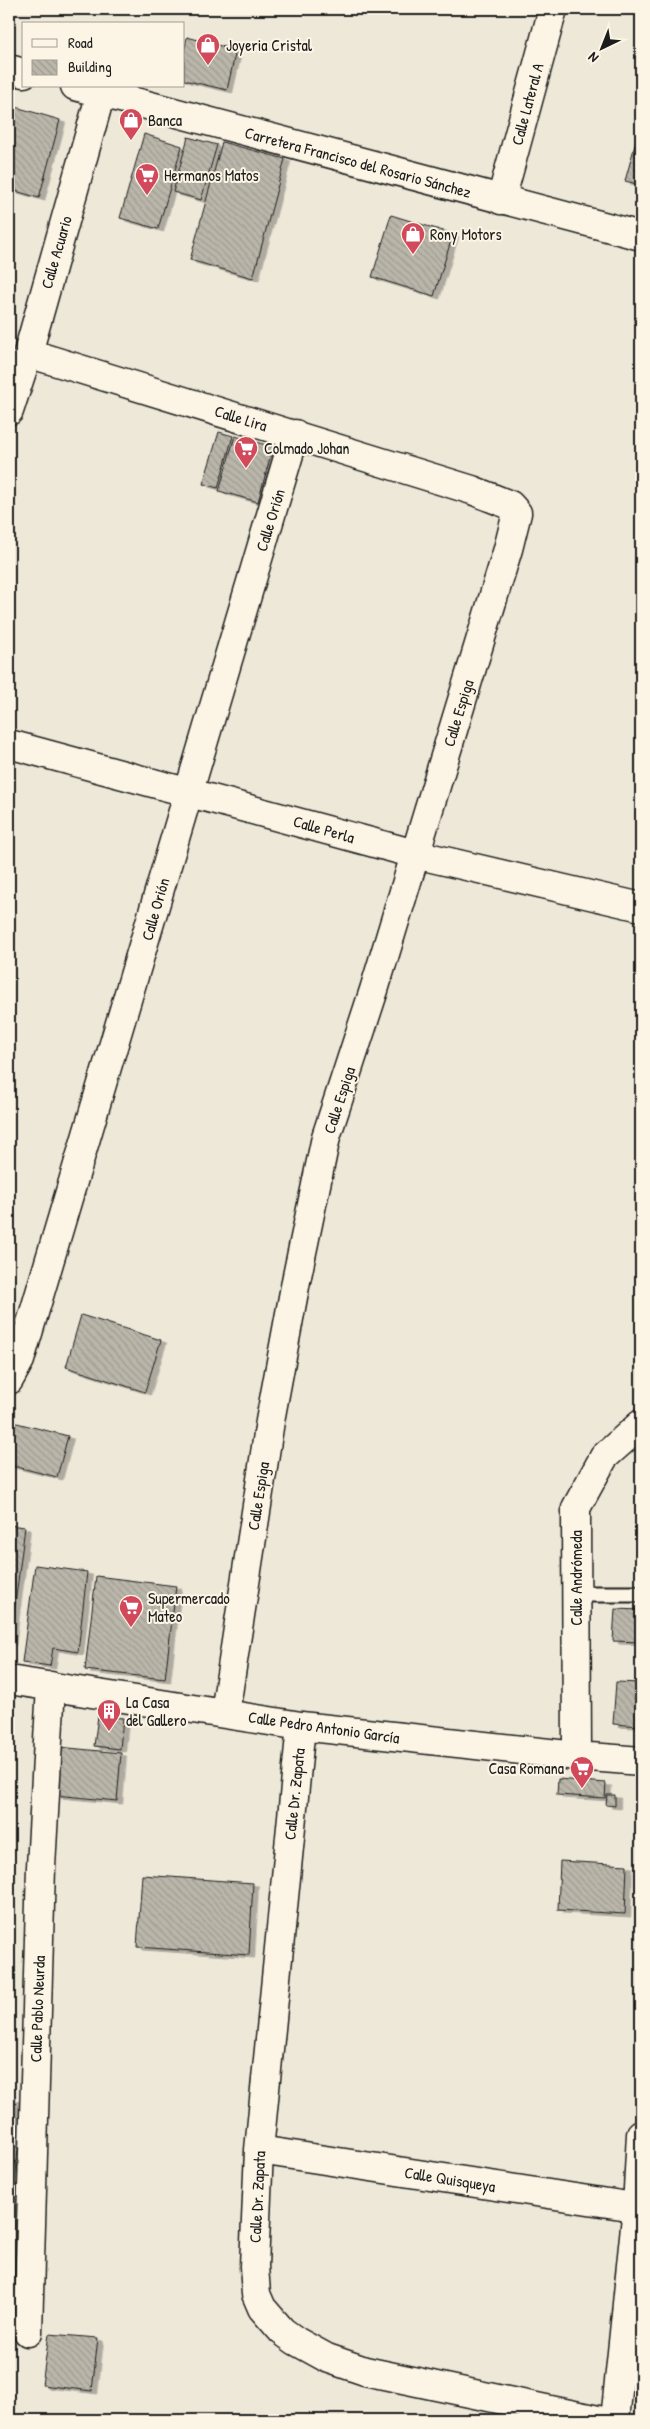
<svg xmlns="http://www.w3.org/2000/svg" width="650" height="2429" viewBox="0 0 650 2429" font-family="'Patrick Hand',sans-serif">
<style>
.building{fill:url(#building-back-hatch);stroke:#1c1c1c;filter:url(#shadow)}
.lines{fill:none;stroke-linecap:round;stroke-linejoin:round}
.service-casing{stroke:#1c1c1c;stroke-width:19}
.minor-casing{stroke:#1c1c1c;stroke-width:31}
.primary-casing{stroke:#1c1c1c;stroke-width:31}
.service{stroke:#fcf5e5;stroke-width:15}
.minor{stroke:#fcf5e5;stroke-width:28}
.primary{stroke:#fcf5e5;stroke-width:28}
.labels{text-anchor:middle;stroke-width:4;stroke-linejoin:round;paint-order:stroke}
.poi-label{font-size:16px;fill:#1c1c1c;stroke:#fcf5e5;text-anchor:start}
.street-label{font-size:16px;fill:#1c1c1c;stroke:#fcf5e5}
</style>
<defs>
<pattern id="building-back-hatch" width="6" height="6" patternUnits="userSpaceOnUse" patternTransform="scale(1.25)"><rect width="6" height="6" fill="#bab6aa"/><path d="M-1 5l2 2M0 0l6 6M5-1l2 2" fill="none" stroke="#9f9c92"/></pattern>
<filter id="shadow"><feDropShadow dx="5.5" dy="3" stdDeviation="0" flood-color="#0004"/></filter>
</defs>
<rect width="100%" height="100%" fill="#eee8d9"/>
<filter id="ink" filterUnits="userSpaceOnUse"><feTurbulence type="fractalNoise" baseFrequency=".02" numOctaves="2"/><feDisplacementMap in="SourceGraphic" scale="10" xChannelSelector="R" yChannelSelector="G"/><feConvolveMatrix kernelMatrix="1 2 1 2 8 2 1 2 1" color-interpolation-filters="sRGB"/></filter>
<g filter="url(#ink)">
<path class="building" d="M 187,37 L 236,50 L 227,90 L 184,80 L 184,52 Z
M 9,105 L 60,120 L 39,198 L 9,189 Z
M 641,123 L 641,185 L 625,181 Z
M 144,134 L 182,146 L 158,229 L 120,218 Z
M 188,137 L 217,145 L 201,200 L 173,192 Z
M 222,142 L 285,159 L 253,278 L 190,260 Z
M 391,215 L 453,234 L 434,296 L 372,277 Z
M 219,432 L 233,436 L 218,488 L 203,484 Z
M 235,436 L 273,447 L 258,502 L 219,491 Z
M 81,1315 L 161,1340 L 145,1392 L 66,1367 Z
M 9,1421 L 68,1436 L 57,1477 L 9,1465 Z
M 9,1525 L 25,1527 L 10,1643 L 9,1642 Z
M 35,1565 L 87,1572 L 78,1652 L 53,1648 L 50,1666 L 22,1662 Z
M 96,1576 L 176,1586 L 165,1679 L 85,1670 Z
M 615,1609 L 641,1610 L 641,1642 L 613,1641 Z
M 616,1682 L 641,1683 L 641,1726 L 613,1724 Z
M 98,1716 L 123,1718 L 120,1749 L 94,1746 Z
M 58,1747 L 121,1753 L 117,1801 L 55,1795 Z
M 558,1779 L 606,1783 L 605,1798 L 557,1795 Z
M 607,1795 L 615,1795 L 615,1806 L 606,1805 Z
M 560,1861 L 627,1865 L 625,1914 L 558,1910 Z
M 142,1875 L 253,1883 L 249,1955 L 137,1947 Z
M 9,2098 L 15,2098 L 12,2141 L 9,2141 Z
M 9,2146 L 18,2147 L 11,2236 L 9,2236 Z
M 49,2334 L 98,2338 L 92,2391 L 42,2385 Z"/>
<g class="lines">
<g class="service-casing">
<path id="service" d="M 577,1594 L 641,1594"/>
</g>
<g class="minor-casing">
<path id="minor" d="M 501,200 L 553,9
M 28,353 L 472,490 L 510,505 L 517,513 L 508,549 L 374,990 L 326,1137 L 296,1281 L 270,1421 L 225,1713
M 9,411 L 28,353 L 101,93
M 9,744 L 415,854 L 641,907
M 9,1380 L 20,1360 L 295,434
M 9,1680 L 301,1726 L 577,1756 L 641,1761
M 301,1726 L 259,2150 L 254,2266 L 256,2294 L 262,2308 L 282,2331 L 296,2341 L 327,2358 L 365,2371 L 598,2420
M 577,1756 L 576,1508 L 604,1457 L 641,1424
M 259,2150 L 641,2208
M 28,2332 L 41,1867 L 51,1686
M 615,2420 L 637,2207 L 641,2134"/>
</g>
<g class="primary-casing">
<path id="primary" d="M 9,69 L 24,73
M 75,86 L 641,236"/>
</g>
<use href="#service" class="service"/>
<use href="#minor" class="minor"/>
<use href="#primary" class="primary"/>
</g>
</g>
<defs>
<g id="shop-pin" transform="scale(1.25)"><path d="M0 17L-7.5 6A9.5 9.5 0 1 1 7.5 6Z" fill="#d1495b" stroke="#fcf5e5"/><path d="M-5-2.5h2.3a2.7 3.5 0 0 1 5.4 0H5L5.5 6h-11ZM-1.5-2.5h3a1.5 2.3 0 0 0-3 0Z" fill="#fff"/></g>
<g id="supermarket-pin" transform="scale(1.25)"><path d="M0 17L-7.5 6A9.5 9.5 0 1 1 7.5 6Z" fill="#d1495b" stroke="#fcf5e5"/><path d="M-6-5.5h2.5l.6 2H6L4.5 2H-2.5L-4.4-4H-6ZM-1.5 3.2a1.3 1.3 0 1 0 .1 0ZM3 3.2a1.3 1.3 0 1 0 .1 0Z" fill="#fff"/></g>
<g id="building-pin" transform="scale(1.25)"><path d="M0 17L-7.5 6A9.5 9.5 0 1 1 7.5 6Z" fill="#d1495b" stroke="#fcf5e5"/><path d="M-4-6H4V6H1V3H-1V6H-4ZM-2.5-4.3h1.7v1.8h-1.7ZM.8-4.3h1.7v1.8H.8ZM-2.5-1h1.7V.8h-1.7ZM.8-1h1.7V.8H.8Z" fill="#fff"/></g>
</defs>
<g fill-rule="evenodd">
<use href="#shop-pin" x="208" y="45"/>
<use href="#shop-pin" x="131" y="120"/>
<use href="#supermarket-pin" x="147" y="175"/>
<use href="#shop-pin" x="413" y="234"/>
<use href="#supermarket-pin" x="246" y="448"/>
<use href="#supermarket-pin" x="131" y="1607"/>
<use href="#building-pin" x="109" y="1711"/>
<use href="#supermarket-pin" x="582" y="1768"/>
</g>
<g class="labels">
<g class="poi-label">
<text x="226" y="51">Joyeria Cristal</text>
<text x="148" y="126">Banca</text>
<text x="164" y="181">Hermanos Matos</text>
<text x="430" y="240">Rony Motors</text>
<text x="264" y="454">Colmado Johan</text>
<text x="148" y="1604">Supermercado<tspan x="148" dy="18">Mateo</tspan></text>
<text x="126" y="1708">La Casa<tspan x="126" dy="18">del Gallero</tspan></text>
<text x="564" y="1774" text-anchor="end">Casa Romana</text>
</g>
<g class="street-label">
<text transform="translate(527 104) rotate(-75)" y="6">Calle Lateral A</text>
<text transform="translate(358 162) rotate(15)" y="6">Carretera Francisco del Rosario Sánchez</text>
<text transform="translate(56 252) rotate(-74)" y="6">Calle Acuario</text>
<text transform="translate(241 418) rotate(17)" y="6">Calle Lira</text>
<text transform="translate(270 520) rotate(-73)" y="6">Calle Orión</text>
<text transform="translate(458 713) rotate(-73)" y="6">Calle Espiga</text>
<text transform="translate(324 829) rotate(16)" y="6">Calle Perla</text>
<text transform="translate(155 909) rotate(-74)" y="6">Calle Orión</text>
<text transform="translate(339 1100) rotate(-72)" y="6">Calle Espiga</text>
<text transform="translate(258 1496) rotate(-81)" y="6">Calle Espiga</text>
<text transform="translate(576 1578) rotate(-90)" y="6">Calle Andrómeda</text>
<text transform="translate(324 1727) rotate(8)" y="6">Calle Pedro Antonio García</text>
<text transform="translate(294 1794) rotate(-84)" y="6">Calle Dr. Zapata</text>
<text transform="translate(37 2009) rotate(-88)" y="6">Calle Pablo Neurda</text>
<text transform="translate(450 2179) rotate(9)" y="6">Calle Quisqueya</text>
<text transform="translate(257 2197) rotate(-87)" y="6">Calle Dr. Zapata</text>
</g>
</g>
<rect width="650" height="2429" fill="none" stroke="#fcf5e5" stroke-width="30"/>
<rect x="15" y="15" width="620" height="2399" fill="none" stroke="#1c1c1c" stroke-width="2" filter="url(#ink)"/>
<rect x="22" y="22" width="162" height="65" fill="#fcf5e5" stroke="#a29e95"/>
<rect x="32" y="39" width="25" height="8" fill="#fcf5e5" stroke="#a29e95"/>
<text x="68" y="48" font-size="15" fill="#1c1c1c">Road</text>
<rect x="32" y="60" width="25" height="15" fill="url(#building-back-hatch)" stroke="#a29e95"/>
<text x="68" y="72" font-size="15" fill="#1c1c1c">Building</text>
<g transform="translate(602 48) rotate(223)" stroke="#fcf5e5" stroke-width="4" paint-order="stroke">
<path d="M0-4L9 19L0 12L-9 19Z" fill="#1c1c1c"/>
<text y="-8" font-size="14" font-weight="bold" text-anchor="middle" fill="#1c1c1c">N</text>
</g>
</svg>
